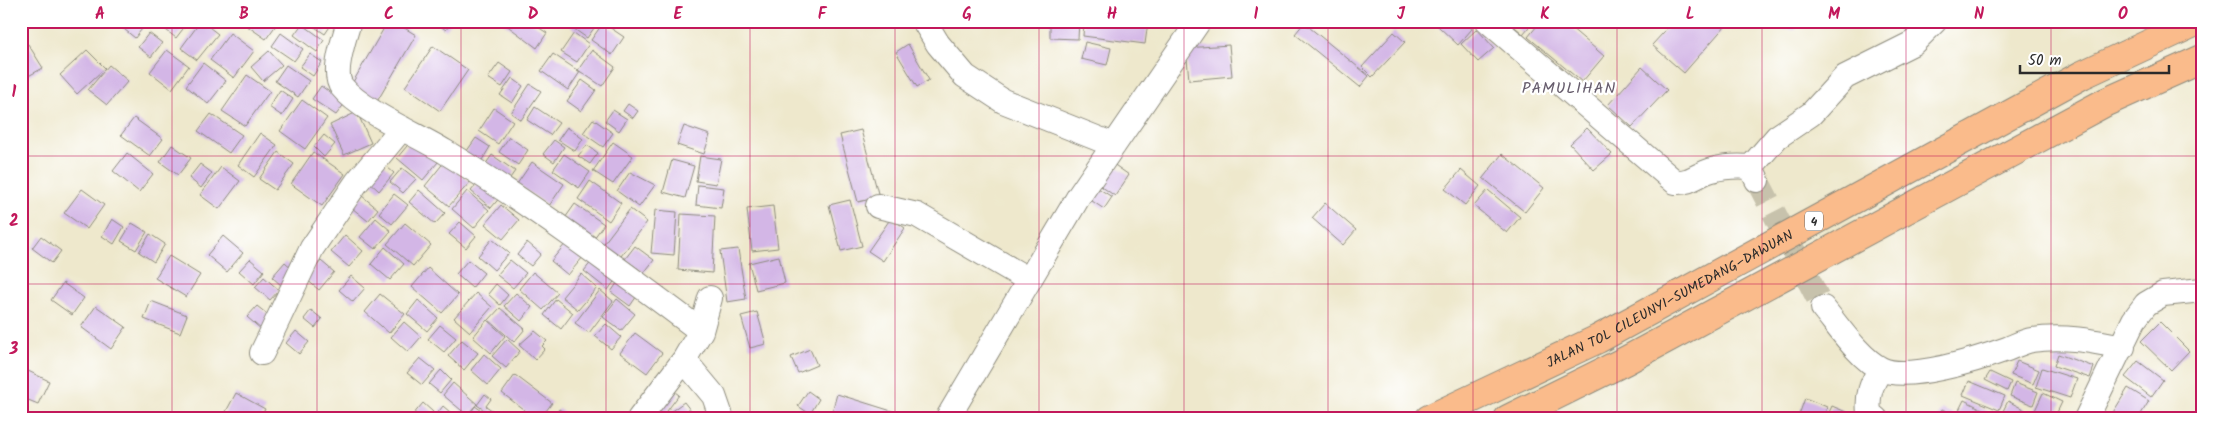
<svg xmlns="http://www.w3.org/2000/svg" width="2223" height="440" viewBox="0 0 2223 440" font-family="Kalam,sans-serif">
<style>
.building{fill:#d3b6e6}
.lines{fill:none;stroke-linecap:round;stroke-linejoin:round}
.street-tunnel{stroke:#c7c2ac;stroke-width:24;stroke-dasharray:24 12;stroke-linecap:butt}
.street-casing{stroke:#8c8a7c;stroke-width:26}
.highway-casing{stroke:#8c8a7c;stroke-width:30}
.street{stroke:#fff;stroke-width:24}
.highway{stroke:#fabb8b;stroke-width:28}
.grid{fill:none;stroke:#c2185b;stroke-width:1;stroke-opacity:0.55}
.labels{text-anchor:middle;stroke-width:4.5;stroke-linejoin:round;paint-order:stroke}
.shield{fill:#fff;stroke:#6b6b6b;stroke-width:1}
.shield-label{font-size:12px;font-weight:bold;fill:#2b2b2b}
.street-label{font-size:14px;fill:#2b2b2b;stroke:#fff}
.quarter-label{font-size:16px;letter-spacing:1px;fill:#665c6c;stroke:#fff}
.neatline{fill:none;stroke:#c2185b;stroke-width:2}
.grid-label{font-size:16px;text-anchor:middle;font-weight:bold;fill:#c2185b}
</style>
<rect width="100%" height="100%" fill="#fff"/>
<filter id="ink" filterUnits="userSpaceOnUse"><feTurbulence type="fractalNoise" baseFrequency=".02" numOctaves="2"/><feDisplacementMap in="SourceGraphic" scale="10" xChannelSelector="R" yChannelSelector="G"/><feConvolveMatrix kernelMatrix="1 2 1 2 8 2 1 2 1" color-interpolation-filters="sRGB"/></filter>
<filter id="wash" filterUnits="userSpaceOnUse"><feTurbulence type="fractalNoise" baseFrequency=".0096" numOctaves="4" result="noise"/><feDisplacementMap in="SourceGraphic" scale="20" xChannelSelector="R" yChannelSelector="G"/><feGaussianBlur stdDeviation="1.12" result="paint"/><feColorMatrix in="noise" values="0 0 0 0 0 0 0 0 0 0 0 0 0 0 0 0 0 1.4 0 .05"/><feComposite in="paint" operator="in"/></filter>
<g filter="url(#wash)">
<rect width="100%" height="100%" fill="#eee8cc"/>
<g id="blocks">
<path class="building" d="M 122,21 L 148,21 L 135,38 L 119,25 Z
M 164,21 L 189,21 L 176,38 L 161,26 Z
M 201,21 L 218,34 L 197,60 L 181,48 Z
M 240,21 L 279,21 L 266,39 Z
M 306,21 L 331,21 L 333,22 L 325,34 Z
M 388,21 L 393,21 L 416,35 L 375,105 L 349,89 Z
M 433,21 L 452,21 L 446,30 Z
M 501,21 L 529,21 L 547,33 L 537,48 Z
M 569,21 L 599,21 L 587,38 L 567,24 Z
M 1050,21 L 1079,21 L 1078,39 L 1050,38 Z
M 1084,21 L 1148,22 L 1145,44 L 1083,36 Z
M 1442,21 L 1463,21 L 1472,29 L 1458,45 L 1438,26 Z
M 1508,21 L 1534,21 L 1523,34 Z
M 1541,21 L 1563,21 L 1604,56 L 1582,82 L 1528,37 Z
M 1674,21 L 1722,21 L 1726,25 L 1684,73 L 1652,45 Z
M 1772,21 L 1796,21 L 1796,30 L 1772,29 Z
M 603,23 L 624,37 L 612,55 L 591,40 Z
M 1304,23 L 1369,76 L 1360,87 L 1295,34 Z
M 302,24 L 324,40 L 317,52 L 294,35 Z
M 1477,29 L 1494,48 L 1478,62 L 1461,44 Z
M 1394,32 L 1405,42 L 1372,77 L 1362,67 Z
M 149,33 L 162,43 L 151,57 L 138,47 Z
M 230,33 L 254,51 L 234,78 L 210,60 Z
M 281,33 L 303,49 L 294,61 L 272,46 Z
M 574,33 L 589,44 L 577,62 L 561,52 Z
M 1085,42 L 1111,48 L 1107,65 L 1081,59 Z
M 28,44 L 43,68 L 21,80 L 21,49 Z
M 908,44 L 929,80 L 917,87 L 896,52 Z
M 1229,45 L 1232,76 L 1189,80 L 1186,48 Z
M 433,46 L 468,70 L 440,111 L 405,87 Z
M 87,50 L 105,68 L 77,94 L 60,75 Z
M 167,50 L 189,66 L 172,89 L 150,72 Z
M 592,50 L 615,67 L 602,86 L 578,70 Z
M 269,51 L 282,65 L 263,81 L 251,67 Z
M 310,54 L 322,62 L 313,76 L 300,67 Z
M 553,54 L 580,72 L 568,90 L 541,71 Z
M 203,63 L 226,81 L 208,104 L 186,86 Z
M 499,63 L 512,72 L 502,87 L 488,78 Z
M 109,65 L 128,81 L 107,105 L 88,90 Z
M 286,65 L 309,81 L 298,97 L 275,81 Z
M 1642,67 L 1667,90 L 1632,127 L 1608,105 Z
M 247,75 L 270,91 L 245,126 L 222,111 Z
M 512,78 L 523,86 L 512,103 L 500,95 Z
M 582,80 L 596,90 L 581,111 L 567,101 Z
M 530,84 L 541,91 L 521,120 L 511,113 Z
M 321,86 L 345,103 L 336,115 L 312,99 Z
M 280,90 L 293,99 L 282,116 L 269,107 Z
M 302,100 L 327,118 L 305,149 L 280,131 Z
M 628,104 L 638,111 L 633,118 L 623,111 Z
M 535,107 L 559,123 L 550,135 L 527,120 Z
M 494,108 L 513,121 L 498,144 L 479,131 Z
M 613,110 L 627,119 L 619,131 L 605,121 Z
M 357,112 L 371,143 L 344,155 L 330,125 Z
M 211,114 L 242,135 L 229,153 L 198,131 Z
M 134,118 L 163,139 L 150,156 L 121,135 Z
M 593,119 L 613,133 L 603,147 L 583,133 Z
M 684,126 L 710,135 L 704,154 L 677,145 Z
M 567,127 L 583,139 L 575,151 L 558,140 Z
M 1587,128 L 1612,154 L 1594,170 L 1570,144 Z
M 861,130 L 879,197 L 858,202 L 840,135 Z
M 260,133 L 277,145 L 254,177 L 238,165 Z
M 324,135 L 335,144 L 324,157 L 314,147 Z
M 509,137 L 528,150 L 518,165 L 499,152 Z
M 476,138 L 490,147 L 479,165 L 464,155 Z
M 412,140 L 438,162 L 423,180 L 397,158 Z
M 554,140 L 564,147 L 554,162 L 543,154 Z
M 613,142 L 633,156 L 613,184 L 593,171 Z
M 172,145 L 191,158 L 178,175 L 160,162 Z
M 587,145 L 598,153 L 590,164 L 578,156 Z
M 278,152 L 294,164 L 275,190 L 259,179 Z
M 313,152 L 345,174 L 322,206 L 291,184 Z
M 127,153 L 153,174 L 139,192 L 113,171 Z
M 564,154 L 590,172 L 579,188 L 553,170 Z
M 1502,154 L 1544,188 L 1525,212 L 1483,178 Z
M 492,155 L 515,171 L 508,181 L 485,165 Z
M 700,156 L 721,159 L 716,184 L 696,181 Z
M 672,160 L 694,166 L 685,198 L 663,192 Z
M 380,161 L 394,173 L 379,191 L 365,178 Z
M 445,161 L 470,182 L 449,206 L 425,186 Z
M 1109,161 L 1129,175 L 1115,196 L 1095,182 Z
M 532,162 L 564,184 L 549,206 L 517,184 Z
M 200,164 L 212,173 L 201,188 L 189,178 Z
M 221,167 L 240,181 L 219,209 L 200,195 Z
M 402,168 L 416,179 L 403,193 L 390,182 Z
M 1461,170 L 1480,186 L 1465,205 L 1445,189 Z
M 630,172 L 655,185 L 639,207 L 617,191 Z
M 481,179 L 501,196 L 491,208 L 471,191 Z
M 590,181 L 621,203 L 609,221 L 578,199 Z
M 1090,183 L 1112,197 L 1104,209 L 1083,195 Z
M 698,185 L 724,188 L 721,208 L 696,205 Z
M 82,189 L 104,205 L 87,229 L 64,213 Z
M 419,190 L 445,213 L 435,224 L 409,202 Z
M 1488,190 L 1520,217 L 1507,233 L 1474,206 Z
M 467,191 L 489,210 L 474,228 L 452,209 Z
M 394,194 L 408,205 L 392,224 L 379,213 Z
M 362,196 L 378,209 L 368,221 L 352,208 Z
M 850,200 L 862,246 L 841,251 L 829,205 Z
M 1325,203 L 1356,230 L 1343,245 L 1312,218 Z
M 575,204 L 604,224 L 592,241 L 563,221 Z
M 501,205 L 519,220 L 503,239 L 485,224 Z
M 773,206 L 778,248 L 752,251 L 747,209 Z
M 630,209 L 647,222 L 618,260 L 601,247 Z
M 655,210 L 677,212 L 674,255 L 651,253 Z
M 681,214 L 715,216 L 712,273 L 678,270 Z
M 376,218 L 391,231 L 375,249 L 360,237 Z
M 891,218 L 905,228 L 883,261 L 868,251 Z
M 112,219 L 124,227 L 114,244 L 102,236 Z
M 460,222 L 476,236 L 466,248 L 449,234 Z
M 132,223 L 147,232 L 136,250 L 121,241 Z
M 405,223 L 431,245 L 413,266 L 387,244 Z
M 150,234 L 165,244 L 154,262 L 139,252 Z
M 345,235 L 363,251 L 349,267 L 331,252 Z
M 41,236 L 61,251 L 52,263 L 32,248 Z
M 223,236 L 243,253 L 227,272 L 207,255 Z
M 571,237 L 588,251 L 568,275 L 551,261 Z
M 492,239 L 509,253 L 494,270 L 478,256 Z
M 527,242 L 541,254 L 531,266 L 517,255 Z
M 635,246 L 654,260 L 644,273 L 625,259 Z
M 385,247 L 404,264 L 390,280 L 371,264 Z
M 738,249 L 746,299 L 727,302 L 720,251 Z
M 169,256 L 200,275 L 186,297 L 155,278 Z
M 596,256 L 619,275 L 608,290 L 584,271 Z
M 779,256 L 785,283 L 756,290 L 749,263 Z
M 250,259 L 264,271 L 254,284 L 239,271 Z
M 468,260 L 484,273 L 472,288 L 456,274 Z
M 510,260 L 526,273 L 513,288 L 497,275 Z
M 321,261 L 334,272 L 319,290 L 306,279 Z
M 285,262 L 295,271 L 282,286 L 272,277 Z
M 428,268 L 458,295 L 442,313 L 412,287 Z
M 533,272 L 558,293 L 543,310 L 519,289 Z
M 581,274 L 597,288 L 578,310 L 562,297 Z
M 351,276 L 365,288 L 353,302 L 339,290 Z
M 622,276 L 641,290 L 630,306 L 611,292 Z
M 264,277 L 279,290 L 270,300 L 255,287 Z
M 63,283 L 84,298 L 72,315 L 51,300 Z
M 496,284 L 508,295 L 500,305 L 488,294 Z
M 600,290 L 613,301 L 589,333 L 575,323 Z
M 476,293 L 492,307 L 470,332 L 454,318 Z
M 516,293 L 532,307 L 521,321 L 504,306 Z
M 380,294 L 405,314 L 389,333 L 365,312 Z
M 556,299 L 573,313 L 561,329 L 544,315 Z
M 617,299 L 635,314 L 621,331 L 603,317 Z
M 418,300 L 438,318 L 427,331 L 407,314 Z
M 151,301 L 187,315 L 180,333 L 144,319 Z
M 96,306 L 126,327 L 111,349 L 81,327 Z
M 257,306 L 272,318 L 262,330 L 247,317 Z
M 500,308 L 525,329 L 514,342 L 489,320 Z
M 311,310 L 322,319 L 315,328 L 304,319 Z
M 757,312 L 766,344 L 750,348 L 741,316 Z
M 487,320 L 505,336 L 491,353 L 473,337 Z
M 404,322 L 421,337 L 408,352 L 391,337 Z
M 2160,322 L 2189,351 L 2171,370 L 2141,341 Z
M 606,324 L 621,337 L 611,349 L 595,336 Z
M 440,325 L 456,338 L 444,352 L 428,339 Z
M 296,331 L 309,342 L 299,354 L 286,343 Z
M 535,331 L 547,341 L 542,346 L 545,349 L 535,360 L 519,345 Z
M 635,333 L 662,353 L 647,373 L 620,353 Z
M 507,339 L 520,351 L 506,368 L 492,356 Z
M 462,340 L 478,353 L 464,370 L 448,356 Z
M 810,349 L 817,365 L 798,373 L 791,357 Z
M 484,354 L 501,369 L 488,385 L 471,370 Z
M 2058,354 L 2094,367 L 2090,378 L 2054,366 Z
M 420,358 L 435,370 L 422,385 L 407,373 Z
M 2017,361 L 2039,370 L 2033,384 L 2011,375 Z
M 2138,361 L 2163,380 L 2151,397 L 2125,377 Z
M 2042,368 L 2077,379 L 2070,398 L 2036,387 Z
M 24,369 L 49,381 L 38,404 L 21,397 L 21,375 Z
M 441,370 L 451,380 L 440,393 L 429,384 Z
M 1990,372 L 2011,382 L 2007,391 L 1985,380 Z
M 515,375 L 552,403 L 540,419 L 536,419 L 502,393 Z
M 1969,381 L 2005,396 L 1999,410 L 1963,395 Z
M 453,383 L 477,404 L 467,415 L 443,395 Z
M 2015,383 L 2038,392 L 2033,405 L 2010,396 Z
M 667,386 L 679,395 L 661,419 L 643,419 Z
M 2128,388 L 2149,401 L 2138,419 L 2109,419 Z
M 808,391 L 819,399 L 810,414 L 798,406 Z
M 236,393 L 265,409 L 260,419 L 222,419 Z
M 2043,393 L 2062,402 L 2054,419 L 2031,419 Z
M 485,394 L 491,399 L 486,406 L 496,413 L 493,416 L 477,405 Z
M 837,394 L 898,413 L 896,419 L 830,419 Z
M 1805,398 L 1827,407 L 1823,419 L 1808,419 L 1799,415 Z
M 1964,400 L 1992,414 L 1990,419 L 1966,419 L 1957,414 Z
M 2008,401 L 2025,410 L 2021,419 L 2000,417 Z
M 684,402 L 697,419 L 668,419 L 666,415 Z
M 423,403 L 433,412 L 427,419 L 415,419 L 412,416 Z
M 443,406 L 458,419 L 433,419 Z
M 475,406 L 493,419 L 467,419 Z
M 1832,406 L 1858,417 L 1857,419 L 1826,419 Z
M 559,409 L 573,419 L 552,419 Z
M 1942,409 L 1962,419 L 1937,419 Z"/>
</g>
</g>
<g filter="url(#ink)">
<use href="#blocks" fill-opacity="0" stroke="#8c8a7c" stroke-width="1"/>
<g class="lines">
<path class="street-tunnel" d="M 1757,180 L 1823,308"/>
<g class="street-casing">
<path id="street" d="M 349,21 C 345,37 331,73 342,87 C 361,111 420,136 447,153 C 536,207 618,269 701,331
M 924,21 L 938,44 L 965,76 L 1003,101 L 1114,145
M 1488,21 L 1675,182 C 1692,183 1697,174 1712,170 C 1725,166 1737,166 1751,167 L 1757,180
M 1751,167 L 1777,137 L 1811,114 L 1845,77 L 1913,43 L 1935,21
M 878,206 L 917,215 L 1029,280
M 1823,308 C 1838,326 1860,359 1881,369 C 1907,382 1979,359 2007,349 C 2015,346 2024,341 2032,340 C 2063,335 2093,341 2123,347
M 262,353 L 312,248 L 357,182 L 402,128
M 684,360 L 714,396 L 722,419
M 639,419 L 684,360 L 701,331 L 710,298
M 947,419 L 1079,196 L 1199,21
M 1876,419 L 1869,413 C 1867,395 1871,384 1881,369
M 2086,419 L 2134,320 L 2146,304 L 2163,294 L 2202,290"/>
</g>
<g class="highway-casing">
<g id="highway">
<path id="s1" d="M 1429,419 L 1598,339 L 2082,75 L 2198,21"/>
<path d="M 1508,419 L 1625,361 L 2106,102 L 2202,59"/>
</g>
</g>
<use href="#street" class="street"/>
<use href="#highway" class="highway"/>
</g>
</g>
<path class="grid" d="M 172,21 L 172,419M 317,21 L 317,419M 461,21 L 461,419M 606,21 L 606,419M 750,21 L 750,419M 895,21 L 895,419M 1039,21 L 1039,419M 1184,21 L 1184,419M 1328,21 L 1328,419M 1473,21 L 1473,419M 1617,21 L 1617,419M 1762,21 L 1762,419M 1906,21 L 1906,419M 2051,21 L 2051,419M 21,156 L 2202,156M 21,284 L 2202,284"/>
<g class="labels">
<rect class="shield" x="1805" y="211.5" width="18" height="19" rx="4"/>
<g class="shield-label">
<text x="1814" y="225">4</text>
</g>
<g class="street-label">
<text dy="5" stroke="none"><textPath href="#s1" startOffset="269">JALAN TOL CILEUNYI–SUMEDANG–DAWUAN</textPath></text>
</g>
<g class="quarter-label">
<text x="1569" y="93">PAMULIHAN</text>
</g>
</g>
<rect width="2223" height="440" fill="none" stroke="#fff" stroke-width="55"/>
<path d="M2020 65v8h149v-8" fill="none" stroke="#2b2b2b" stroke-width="2.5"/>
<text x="2028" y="65" font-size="15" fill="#2b2b2b" stroke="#ffffff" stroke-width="4" paint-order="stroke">50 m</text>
<rect x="28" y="28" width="2168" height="384" class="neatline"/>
<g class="grid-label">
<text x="100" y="19">A</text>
<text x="244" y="19">B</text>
<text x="389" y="19">C</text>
<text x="533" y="19">D</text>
<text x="678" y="19">E</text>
<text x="822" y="19">F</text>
<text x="967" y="19">G</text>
<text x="1112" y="19">H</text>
<text x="1256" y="19">I</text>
<text x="1401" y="19">J</text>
<text x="1545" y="19">K</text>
<text x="1690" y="19">L</text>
<text x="1834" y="19">M</text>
<text x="1979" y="19">N</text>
<text x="2123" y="19">O</text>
<text x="14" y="97">1</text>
<text x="14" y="226">2</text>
<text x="14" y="354">3</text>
</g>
</svg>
